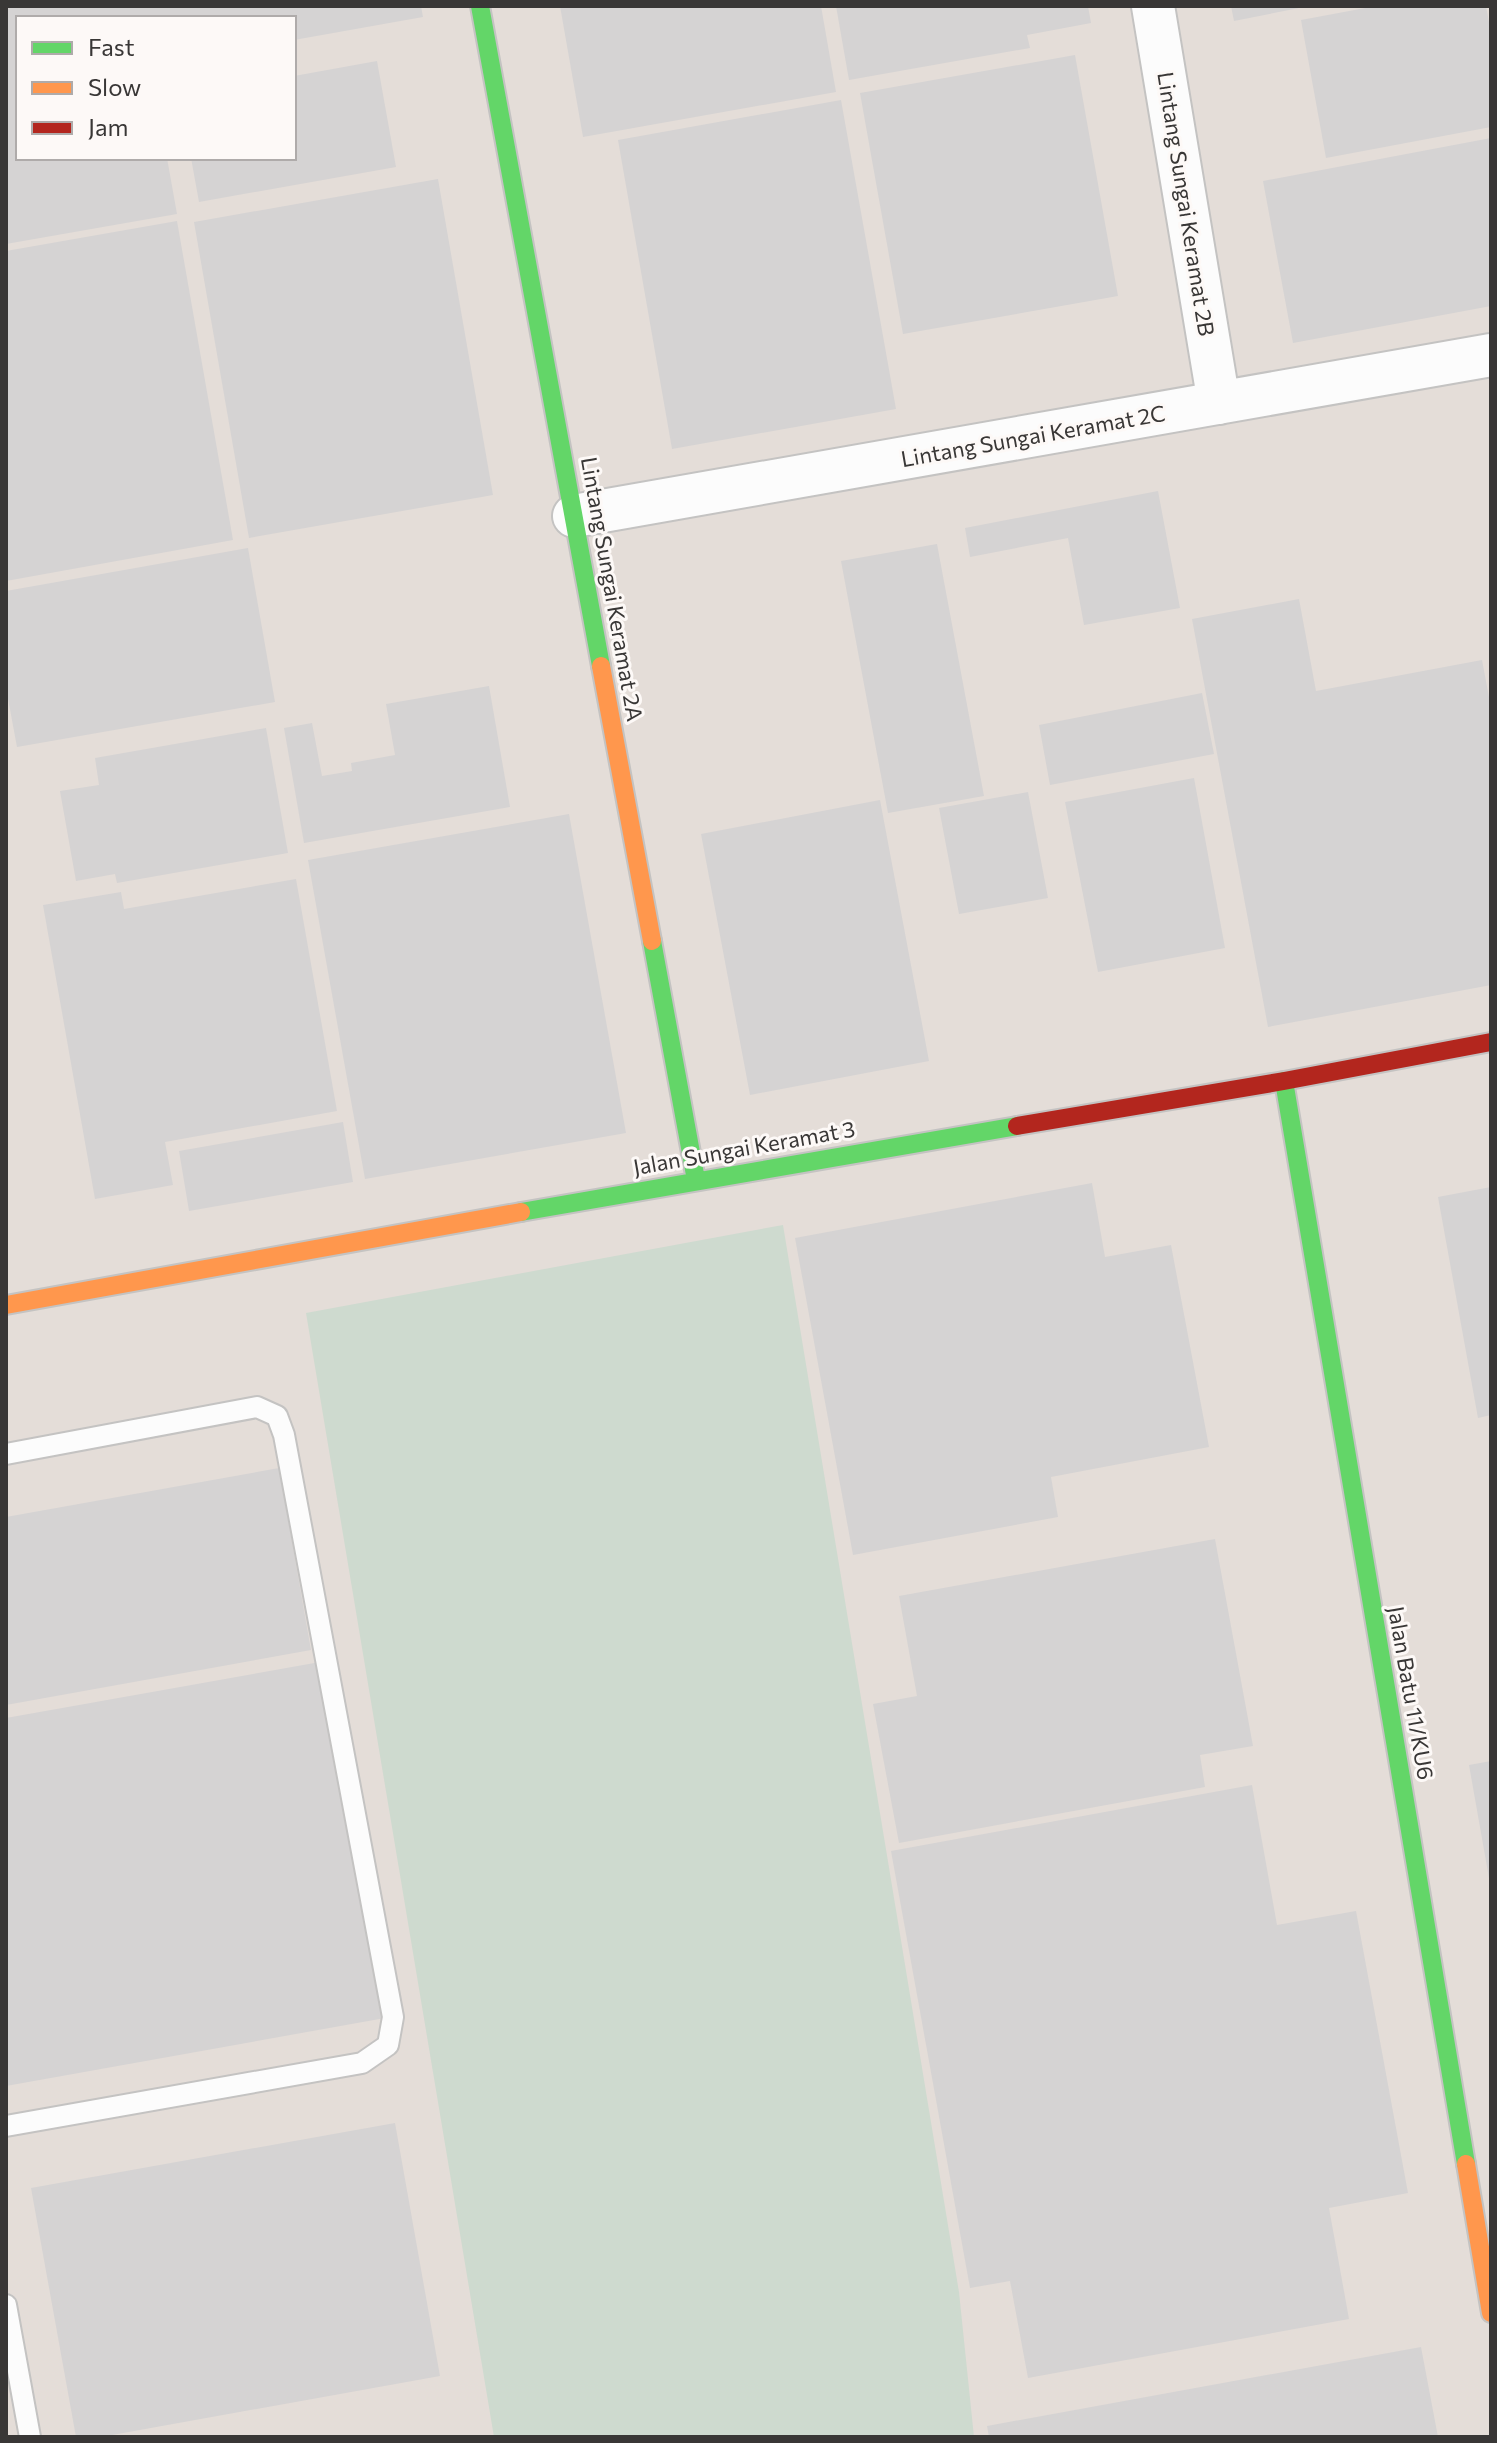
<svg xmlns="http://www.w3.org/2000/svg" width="1497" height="2443" viewBox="0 0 1497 2443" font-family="Commissioner,sans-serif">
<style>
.built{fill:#e4ddd8;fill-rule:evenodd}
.green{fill:#cedacf}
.building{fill:#d5d3d3}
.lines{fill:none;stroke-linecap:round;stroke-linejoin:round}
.lane-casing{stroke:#c4c3c2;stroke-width:24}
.street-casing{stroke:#c4c3c2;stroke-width:46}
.fast-casing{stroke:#c4c3c2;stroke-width:22}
.slow-casing{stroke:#c4c3c2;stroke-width:22}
.jam-casing{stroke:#c4c3c2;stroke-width:22}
.lane{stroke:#fcfcfc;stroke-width:20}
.street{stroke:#fcfcfc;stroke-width:42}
.fast{stroke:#63d668;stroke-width:18}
.slow{stroke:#ff974d;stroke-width:18}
.jam{stroke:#b3261e;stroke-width:18}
.labels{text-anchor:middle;stroke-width:6;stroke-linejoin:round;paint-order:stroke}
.street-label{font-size:22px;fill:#393736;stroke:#fdf9f7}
</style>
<rect width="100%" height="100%" fill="#eeeceb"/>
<path class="built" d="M 6,6 L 1491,6 L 1491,2437 L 6,2437 ZM 18,18 L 294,18 L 294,158 L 18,158 Z"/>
<path class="green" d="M 783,1225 L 959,2292 L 974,2437 L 494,2437 L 306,1313 Z"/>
<path class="building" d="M 6,6 L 421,6 L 423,17 L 294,40 L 294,18 L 18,18 L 18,158 L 167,158 L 177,214 L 6,244 Z
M 560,6 L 821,6 L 836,92 L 583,137 Z
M 836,6 L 1088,6 L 1091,23 L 1027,35 L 1030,48 L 849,80 Z
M 1231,6 L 1304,6 L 1304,7 L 1234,21 Z
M 1376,6 L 1486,6 L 1491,33 L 1491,127 L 1326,158 L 1301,20 Z
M 1075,55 L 1118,296 L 903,334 L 860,93 Z
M 377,61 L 396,167 L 199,202 L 191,158 L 294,158 L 294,76 Z
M 841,100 L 896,409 L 672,449 L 618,140 Z
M 1491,138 L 1491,306 L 1293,343 L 1263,181 Z
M 438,179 L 493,495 L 249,538 L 194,222 Z
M 177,221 L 233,540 L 6,581 L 6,251 Z
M 1158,491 L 1180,608 L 1084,625 L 1068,538 L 970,557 L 965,528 Z
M 937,544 L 984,796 L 888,813 L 841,561 Z
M 248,548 L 275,702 L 17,747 L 6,688 L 6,591 Z
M 1299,599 L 1316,691 L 1482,660 L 1491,708 L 1491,985 L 1268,1027 L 1192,619 Z
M 489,686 L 510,807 L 304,843 L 284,728 L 312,723 L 322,776 L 352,771 L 351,763 L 395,755 L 386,704 Z
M 1202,693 L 1214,754 L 1050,785 L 1039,725 Z
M 266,728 L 288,853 L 117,883 L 115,874 L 76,881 L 60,791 L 99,785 L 95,758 Z
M 1194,778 L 1225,948 L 1098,972 L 1065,802 Z
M 1028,792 L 1048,898 L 959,914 L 939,808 Z
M 880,800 L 929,1061 L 750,1095 L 701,834 Z
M 569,814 L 626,1133 L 365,1179 L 308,860 Z
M 296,879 L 337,1111 L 165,1142 L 173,1185 L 95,1199 L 43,905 L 121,892 L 124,909 Z
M 343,1122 L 353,1182 L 189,1211 L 179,1151 Z
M 1092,1183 L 1105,1257 L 1171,1245 L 1209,1447 L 1051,1477 L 1058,1517 L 853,1555 L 795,1238 Z
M 1491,1187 L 1491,1415 L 1478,1418 L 1438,1197 Z
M 279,1468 L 311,1650 L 6,1705 L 6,1517 Z
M 1215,1539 L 1253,1746 L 1200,1755 L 1205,1787 L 899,1843 L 873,1704 L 917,1696 L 899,1596 Z
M 320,1662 L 385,2018 L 6,2086 L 6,1718 Z
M 1491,1761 L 1491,1878 L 1489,1878 L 1469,1765 Z
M 1252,1785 L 1277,1925 L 1356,1911 L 1408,2193 L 1329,2208 L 1349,2319 L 1028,2378 L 1010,2281 L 970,2288 L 891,1851 Z
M 395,2123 L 440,2376 L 101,2437 L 76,2437 L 31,2188 Z
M 1421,2347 L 1438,2437 L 989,2437 L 987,2426 Z"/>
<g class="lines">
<g class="lane-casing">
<path id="lane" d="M 6,1454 L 257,1407 L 277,1416 L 284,1435 L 393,2017 L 388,2045 L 362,2063 L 6,2126
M 6,2305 L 30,2437"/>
</g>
<g class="street-casing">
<path id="street" d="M 1153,6 L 1219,403
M 574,516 L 1491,355"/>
</g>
<g class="fast-casing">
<path id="fast" d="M 480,6 L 601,666
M 652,941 L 696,1180
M 1284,1081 L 1466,2164
M 521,1212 L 1017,1126"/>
</g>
<g class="slow-casing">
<path id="slow" d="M 601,666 L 652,941
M 6,1305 L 521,1212
M 1466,2164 L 1491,2313"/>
</g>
<g class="jam-casing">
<path id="jam" d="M 1017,1126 L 1284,1081 L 1491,1042"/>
</g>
<use href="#lane" class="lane"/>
<use href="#street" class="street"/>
<use href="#fast" class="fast"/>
<use href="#slow" class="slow"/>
<use href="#jam" class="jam"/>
</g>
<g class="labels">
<g class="street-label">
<text transform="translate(1186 204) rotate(81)" y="8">Lintang Sungai Keramat 2B</text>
<text transform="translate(1033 436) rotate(-10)" y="8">Lintang Sungai Keramat 2C</text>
<text transform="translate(612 589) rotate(80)" y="8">Lintang Sungai Keramat 2A</text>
<text transform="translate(744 1148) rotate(-10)" y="8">Jalan Sungai Keramat 3</text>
<text transform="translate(1411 1693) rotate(80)" y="8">Jalan Batu 11/KU6</text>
</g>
</g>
<rect width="1497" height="2443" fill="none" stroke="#393736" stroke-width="16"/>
<rect x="16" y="16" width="280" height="144" fill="#fdf9f7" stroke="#afabaa" stroke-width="2"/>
<rect x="32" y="42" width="40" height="12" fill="#63d668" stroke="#afabaa" stroke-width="2"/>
<text x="88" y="56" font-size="24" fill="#393736">Fast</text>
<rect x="32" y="82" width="40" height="12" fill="#ff974d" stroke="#afabaa" stroke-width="2"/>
<text x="88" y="96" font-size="24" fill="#393736">Slow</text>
<rect x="32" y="122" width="40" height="12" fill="#b3261e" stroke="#afabaa" stroke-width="2"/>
<text x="88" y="136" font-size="24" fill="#393736">Jam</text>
</svg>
